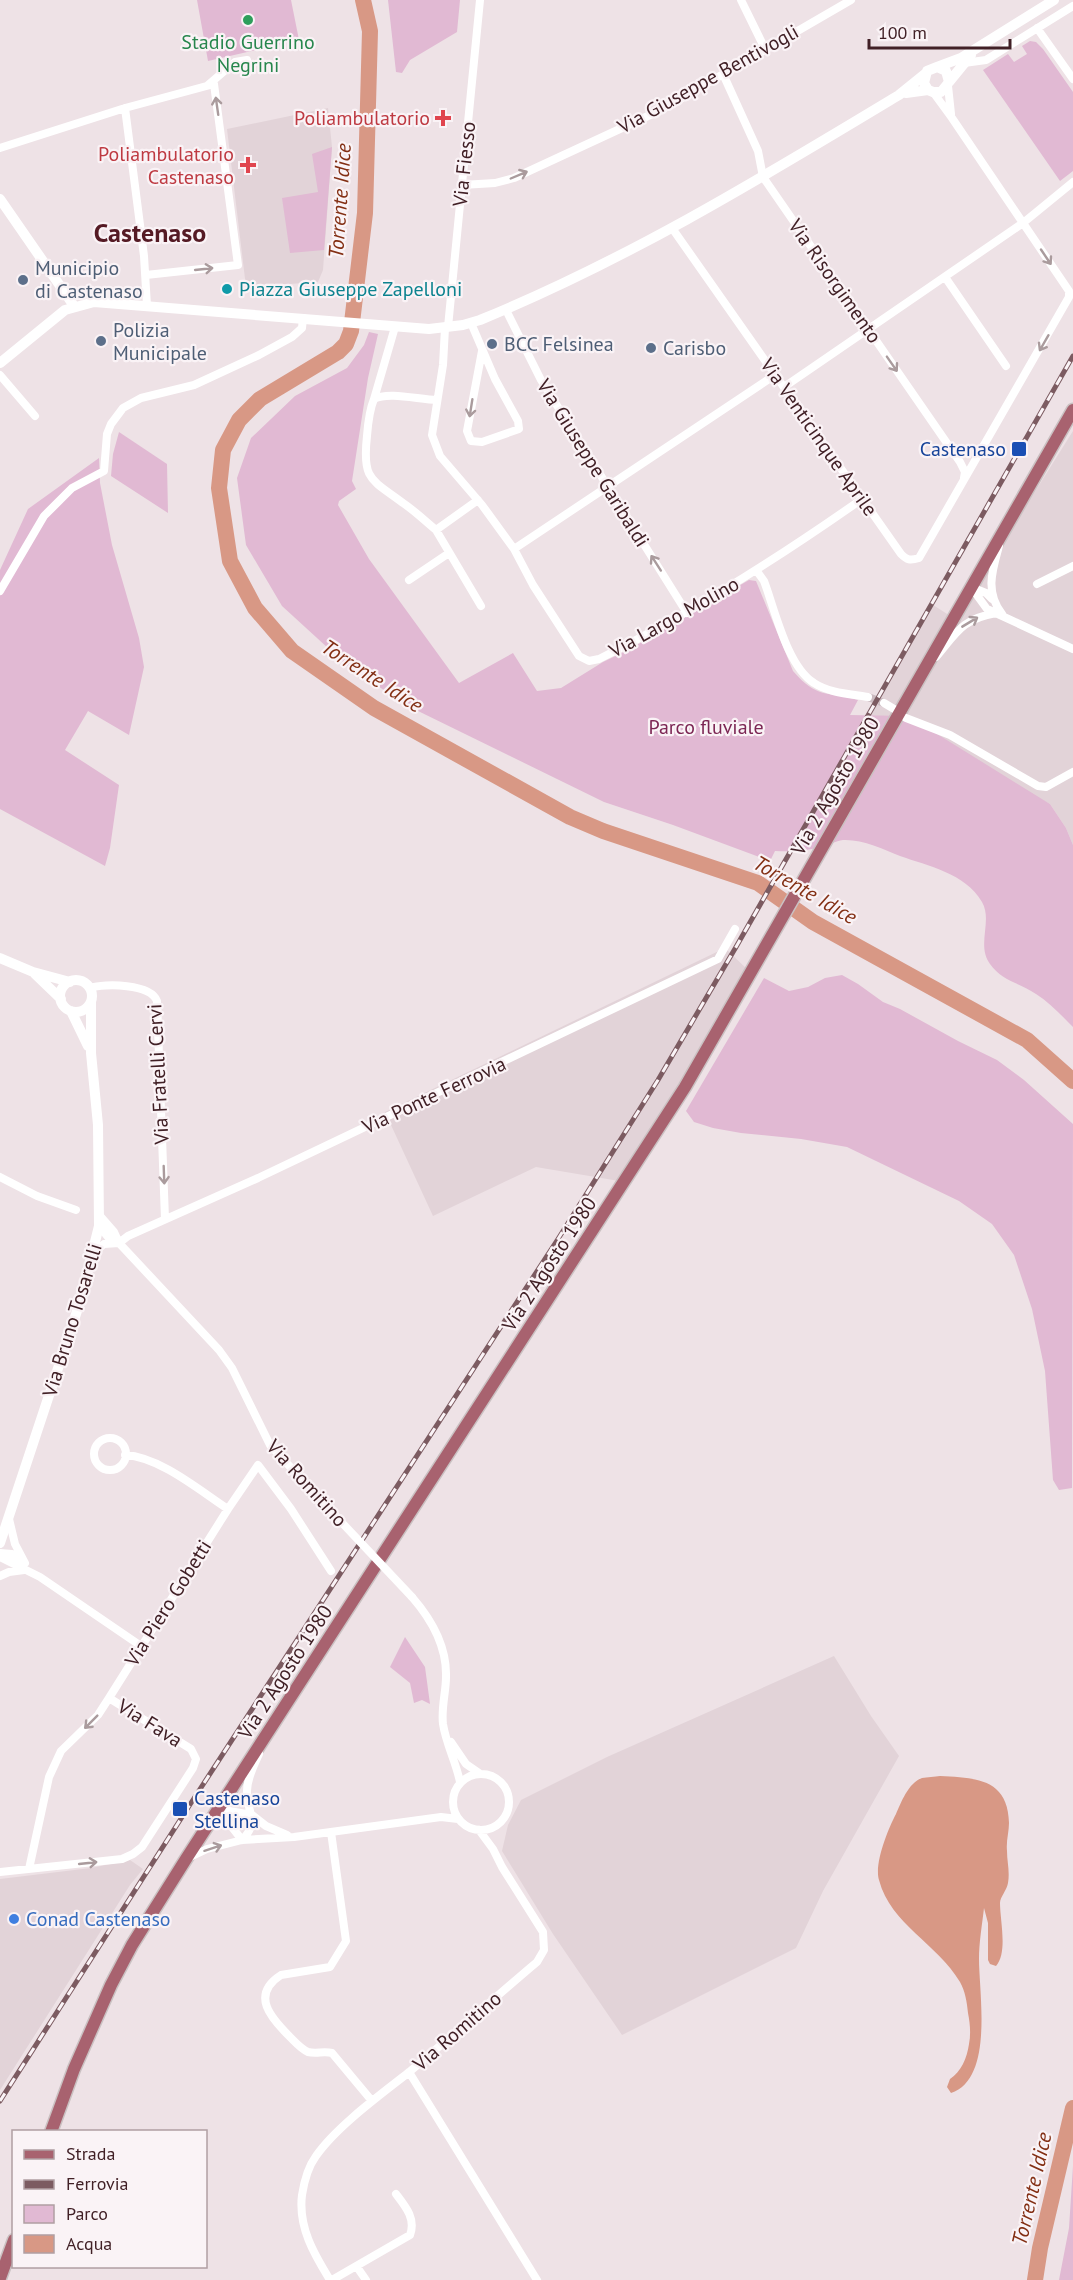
<svg xmlns="http://www.w3.org/2000/svg" width="1073" height="2280" viewBox="0 0 1073 2280" font-family="'PT Sans',sans-serif">
<style>
.built{fill:#e2d3d8}
.green{fill:#e1b9d3}
.water{fill:#d89885}
.lines{fill:none;stroke-linecap:round;stroke-linejoin:round}
.river{stroke:#d89885;stroke-width:16}
.minor-tunnel{stroke:#cbbbc0;stroke-width:8;stroke-dasharray:8 4;stroke-linecap:butt}
.primary-casing{stroke:#cac1c2;stroke-width:15}
.minor{stroke:#fff;stroke-width:8}
.tertiary{stroke:#fff;stroke-width:10}
.primary{stroke:#a8626f;stroke-width:12}
.rail-casing{stroke:#7c5b61;stroke-width:5}
.rail{stroke:#faf3f6;stroke-width:3;stroke-dasharray:9;stroke-linecap:butt}
.minor-bridge{stroke:#fff;stroke-width:8}
.oneway{stroke:#aa9b9d}
.leisure-dot{fill:#2e9e5b;stroke:#faf3f6;stroke-width:2}
.health-dot{fill:#e0444e;stroke:#faf3f6;stroke-width:2}
.service-dot{fill:#5c6f8a;stroke:#faf3f6;stroke-width:2}
.culture-dot{fill:#0f9aa8;stroke:#faf3f6;stroke-width:2}
.transit-dot{fill:#1a4fb4;stroke:#faf3f6;stroke-width:2}
.shop-dot{fill:#3f7fe0;stroke:#faf3f6;stroke-width:2}
.labels{text-anchor:middle;stroke-width:4.5;stroke-linejoin:round;paint-order:stroke}
.leisure-label{font-size:20px;fill:#27864d;stroke:#faf3f6}
.street-label{font-size:20px;fill:#412026;stroke:#faf3f6}
.health-label{font-size:20px;fill:#be3a42;stroke:#faf3f6;text-anchor:end}
.service-label{font-size:20px;fill:#4e5e75;stroke:#faf3f6;text-anchor:start}
.culture-label{font-size:20px;fill:#0d838f;stroke:#faf3f6;text-anchor:start}
.transit-label{font-size:20px;fill:#164399;stroke:#faf3f6;text-anchor:end}
.park-label{font-size:20px;fill:#7c2654;stroke:#faf3f6}
.shop-label{font-size:20px;fill:#366cbe;stroke:#faf3f6;text-anchor:start}
.water-label{font-size:21px;font-style:italic;fill:#832f14;stroke:#faf3f6}
.district-label{font-size:26px;font-weight:bold;fill:#551a24;stroke:#faf3f6}
</style>
<rect width="100%" height="100%" fill="#eee2e6"/>
<path class="built" d="M 328,108 L 332,147 L 323,270 L 318,282 L 246,287 L 227,129 Z
M 1073,431 L 1073,845 L 1066,828 L 1050,804 L 1025,791 L 866,717 L 930,603 L 955,619 Z
M 725,948 L 749,971 L 756,975 L 671,1120 L 631,1183 L 536,1167 L 433,1216 L 385,1112 Z
M 834,1656 L 871,1716 L 899,1756 L 823,1891 L 796,1948 L 622,2035 L 553,1934 L 502,1851 L 508,1825 L 521,1800 L 607,1757 Z
M 130,1860 L 143,1869 L 130,1885 L 0,2090 L 0,1879 L 91,1868 Z"/>
<path class="green" d="M 197,0 L 291,0 L 299,40 L 208,61 Z
M 388,0 L 460,0 L 457,32 L 410,60 L 402,73 L 396,72 Z
M 1030,41 L 1036,42 L 1043,49 L 1073,92 L 1073,171 L 1060,181 L 983,70 L 1008,54 L 1014,62 L 1027,54 L 1022,46 Z
M 332,147 L 324,250 L 290,253 L 282,198 L 318,192 L 312,154 Z
M 369,332 L 378,334 L 368,378 L 352,481 L 356,489 L 339,501 L 338,505 L 369,559 L 459,683 L 513,653 L 537,691 L 561,688 L 603,662 L 630,649 L 749,580 L 756,581 L 793,671 C 817,699 826,691 858,700 L 850,715 L 908,716 L 1050,804 L 1066,828 L 1073,845 L 1073,1027 C 1061,1015 1050,1003 1036,994 C 1020,983 1002,981 990,964 C 976,945 993,921 982,902 C 965,873 928,866 900,856 C 883,849 862,839 843,840 C 836,841 828,845 821,847 C 805,851 791,852 775,851 L 770,861 L 673,825 L 604,802 L 416,710 L 352,670 L 282,606 L 246,545 L 237,478 L 251,438 L 295,396 L 347,368 L 364,345 Z
M 119,432 L 167,464 L 168,513 L 111,476 L 113,454 Z
M 99,458 L 100,483 L 112,545 L 139,638 L 144,667 L 129,735 L 88,711 L 65,750 L 119,785 L 110,848 L 105,866 L 0,809 L 0,570 L 28,509 Z
M 842,975 L 858,984 L 883,1002 L 900,1009 L 958,1041 L 997,1060 L 1024,1080 L 1073,1124 L 1072,1488 L 1059,1490 L 1053,1480 L 1045,1371 L 1032,1309 L 1014,1255 L 992,1224 L 959,1201 L 847,1147 L 801,1139 L 741,1133 L 713,1128 L 694,1122 L 686,1111 L 764,978 L 789,991 L 808,987 L 825,978 Z
M 405,1637 L 425,1667 L 430,1704 L 422,1700 L 414,1703 L 410,1683 L 390,1667 Z
M 1073,2166 L 1073,2280 L 1059,2280 L 1069,2228 Z"/>
<path class="water" d="M 940,1776 C 975,1778 1008,1778 1009,1823 C 1009,1832 1006,1841 1007,1851 C 1007,1862 1010,1871 1008,1883 C 1007,1890 1000,1897 1000,1903 C 1000,1920 1008,1953 996,1966 L 990,1964 L 988,1960 L 988,1923 L 984,1908 C 982,1925 979,1943 979,1959 C 979,1993 994,2079 951,2093 L 947,2087 L 950,2079 C 961,2072 967,2058 969,2044 C 971,2034 970,2023 968,2013 C 967,2002 965,1991 960,1982 C 937,1943 891,1925 879,1880 C 874,1864 888,1829 896,1814 C 901,1803 908,1783 922,1778 C 927,1777 935,1777 940,1776 Z"/>
<g class="lines">
<path class="river" d="M 363,0 L 370,31 L 365,213 L 351,331 L 346,344 L 338,352 L 260,399 L 239,420 L 223,450 L 219,488 L 230,561 L 255,608 L 292,651 L 374,708 L 570,817 L 603,831 L 758,883 L 813,922 L 1027,1040 L 1073,1081
M 1035,2280 L 1040,2248 L 1073,2108"/>
<path class="minor-tunnel" d="M 868,697 L 884,703"/>
<g class="primary-casing">
<path id="primary" d="M 51,2132 L 74,2069 L 111,1985 L 132,1945 L 186,1859 L 685,1087 L 1073,410
M 0,2278 L 14,2240"/>
</g>
<path class="minor" d="M 741,0 L 765,49
M 1037,28 L 1073,79
M 964,63 L 986,60 L 1073,6
M 723,74 L 758,151 L 763,177 L 960,462 L 965,472 L 964,478
M 208,85 L 235,62 L 247,60
M 948,86 L 951,114
M 125,108 L 144,256 L 147,306
M 0,148 L 125,108 L 214,84 L 238,265 L 146,275
M 462,185 L 495,183 L 514,178 L 663,109 L 851,0
M 672,228 L 901,554 C 907,560 910,561 919,558 L 1069,297 L 1069,291 L 952,118 L 933,92
M 945,277 L 1006,366
M 506,310 L 541,380 L 687,613
M 471,323 L 495,379 L 518,421 L 519,429 L 482,442 L 471,441 L 467,431 L 482,351
M 448,327 L 480,0
M 445,328 L 443,365 L 432,435 L 440,456 L 482,505 L 514,549 L 533,585 L 579,656 L 589,661 L 599,659 C 692,613 778,558 862,499
M 0,375 L 35,416
M 784,387 L 1023,223 L 1073,182
M 374,399 L 395,327
M 437,400 C 420,400 389,391 374,399 C 369,411 368,423 367,436 C 362,480 371,479 403,503 C 415,511 425,521 436,530 L 478,500
M 436,530 L 481,606
M 999,546 C 992,571 985,592 1002,614
M 514,549 L 775,375
M 756,570 L 764,581 C 775,610 787,666 814,683 C 829,693 851,694 868,697
M 409,580 L 449,553
M 1037,584 L 1073,566
M 971,587 L 987,609 L 1073,649
M 971,587 L 986,593 L 992,599
M 0,591 L 44,516 L 72,488 L 104,471 L 107,434 L 111,424 L 123,408 L 141,398 L 194,385 L 259,355 L 292,337 L 302,328 L 303,318
M 936,657 C 957,632 962,619 996,613
M 884,703 L 894,709
M 906,718 L 950,735 L 1038,786 L 1046,787 L 1073,772
M 90,988 C 105,983 151,984 157,1001 L 165,1219
M 0,1177 L 37,1196 L 76,1210
M 100,1216 L 114,1232 L 119,1243
M 99,1226 L 108,1237 L 119,1243 L 219,1350 L 232,1368 L 270,1445 L 330,1510
M 119,1243 L 128,1236 L 258,1178 L 718,959 L 735,929
M 93,1253 L 104,1244 L 119,1243
M94 1454a16 16 0 1 1 32 0a16 16 0 1 1-32 0Z
M 125,1455 C 160,1457 199,1490 228,1509
M 9,1519 L 15,1544 L 25,1563
M 0,1553 L 12,1554 L 22,1560
M 0,1557 L 40,1577 L 141,1646
M 0,1576 L 9,1572 L 24,1570
M 412,1597 C 432,1620 447,1646 446,1677 C 446,1692 441,1708 443,1724 C 446,1744 456,1762 460,1782
M 109,1698 L 228,1509 L 258,1465 L 291,1509 L 331,1571
M 451,1742 L 466,1764 L 479,1773
M453 1802a28 28 0 1 1 56 0a28 28 0 1 1-56 0Z
M 218,1809 L 252,1815 L 266,1826 L 287,1835
M 218,1809 L 242,1840
M 331,1832 L 346,1941 L 330,1967 L 281,1975 C 250,1995 271,2018 290,2037 C 295,2042 301,2049 308,2052 C 316,2054 324,2051 332,2053 L 372,2101
M 242,1840 C 261,1821 246,1812 247,1791 C 247,1778 254,1765 259,1754
M 186,1859 L 207,1849 L 242,1840 L 294,1837 L 441,1817 L 458,1819
M 0,1872 L 122,1859 L 133,1854 L 142,1847 L 193,1768 L 196,1759 L 191,1749 L 109,1698 L 98,1715 L 61,1751 L 49,1777 L 29,1869
M 409,2072 L 537,2280
M 357,2267 L 366,2280
M 330,2280 C 314,2254 298,2227 302,2195 C 304,2182 308,2167 316,2156 C 336,2127 380,2095 408,2073 C 451,2037 493,1999 537,1962 L 544,1950 L 543,1932 L 502,1867 L 493,1849 L 479,1830
M 332,2280 L 410,2235 C 416,2219 406,2207 396,2194"/>
<path class="tertiary" d="M 937,67 L 961,58 L 1054,0
M 949,82 L 971,55
M 906,93 L 928,90 L 933,92 L 941,92 L 949,82 L 946,71 L 937,67 L 927,71 L 924,83 L 928,90
M 0,199 L 74,306
M 0,363 L 65,310 L 94,302 L 429,329 L 463,325 L 480,320 C 627,260 763,177 899,95 L 925,74
M 0,958 L 33,972 L 70,982
M 35,974 L 61,999
M60 996a16 16 0 1 1 32 0a16 16 0 1 1-32 0Z
M 71,1011 L 88,1046
M 0,1543 L 80,1302 L 99,1226 L 98,1125 L 91,1053 L 91,1002"/>
<use href="#primary" class="primary"/>
<g class="rail-casing">
<path id="rail" d="M 0,2101 L 191,1803 L 558,1239 L 658,1080 L 736,947 L 1073,356"/>
</g>
<use href="#rail" class="rail"/>
<path class="minor-bridge" d="M 330,1510 L 412,1597"/>
</g>
<defs><path id="oneway-shaft" d="M-6 0H5M1.5-3L5.5 0L1.5 3" fill="none" stroke-width="1.6" stroke-linecap="round" stroke-linejoin="round" transform="scale(1.5)"/></defs>
<g class="oneway">
<use href="#oneway-shaft" transform="translate(217 106) rotate(-98)"/>
<use href="#oneway-shaft" transform="translate(519 175) rotate(-23)"/>
<use href="#oneway-shaft" transform="translate(1046 257) rotate(56)"/>
<use href="#oneway-shaft" transform="translate(204 269) rotate(-6)"/>
<use href="#oneway-shaft" transform="translate(1044 343) rotate(120)"/>
<use href="#oneway-shaft" transform="translate(892 364) rotate(55)"/>
<use href="#oneway-shaft" transform="translate(471 408) rotate(99)"/>
<use href="#oneway-shaft" transform="translate(656 563) rotate(-123)"/>
<use href="#oneway-shaft" transform="translate(970 622) rotate(-31)"/>
<use href="#oneway-shaft" transform="translate(164 1175) rotate(88)"/>
<use href="#oneway-shaft" transform="translate(91 1722) rotate(135)"/>
<use href="#oneway-shaft" transform="translate(213 1848) rotate(-18)"/>
<use href="#oneway-shaft" transform="translate(88 1863) rotate(-6)"/>
</g>
<circle class="leisure-dot" cx="248" cy="20" r="6"/>
<g class="health-dot">
<path d="M440 109h6v6h6v6h-6v6h-6v-6h-6v-6h6z"/>
<path d="M245 156h6v6h6v6h-6v6h-6v-6h-6v-6h6z"/>
</g>
<g class="service-dot">
<circle cx="23" cy="280" r="6"/>
<circle cx="101" cy="341" r="6"/>
<circle cx="492" cy="344" r="6"/>
<circle cx="651" cy="348" r="6"/>
</g>
<circle class="culture-dot" cx="227" cy="289" r="6"/>
<g class="transit-dot">
<rect x="1011" y="441" width="16" height="16" rx="3"/>
<rect x="172" y="1801" width="16" height="16" rx="3"/>
</g>
<circle class="shop-dot" cx="14" cy="1919" r="6"/>
<g class="labels">
<g class="leisure-label">
<text x="248" y="49">Stadio Guerrino<tspan x="248" dy="23">Negrini</tspan></text>
</g>
<g class="street-label">
<text transform="translate(708 79) rotate(-29)" y="7">Via Giuseppe Bentivogli</text>
<text transform="translate(464 164) rotate(-84)" y="7">Via Fiesso</text>
<text transform="translate(835 281) rotate(55)" y="7">Via Risorgimento</text>
<text transform="translate(819 437) rotate(55)" y="7">Via Venticinque Aprile</text>
<text transform="translate(593 463) rotate(58)" y="7">Via Giuseppe Garibaldi</text>
<text transform="translate(674 617) rotate(-29)" y="7">Via Largo Molino</text>
<text transform="translate(835 786) rotate(-60)" y="7">Via 2 Agosto 1980</text>
<text transform="translate(158 1074) rotate(-93)" y="7">Via Fratelli Cervi</text>
<text transform="translate(434 1095) rotate(-25)" y="7">Via Ponte Ferrovia</text>
<text transform="translate(549 1264) rotate(-57)" y="7">Via 2 Agosto 1980</text>
<text transform="translate(72 1320) rotate(-73)" y="7">Via Bruno Tosarelli</text>
<text transform="translate(307 1483) rotate(48)" y="7">Via Romitino</text>
<text transform="translate(168 1603) rotate(-58)" y="7">Via Piero Gobetti</text>
<text transform="translate(285 1672) rotate(-57)" y="7">Via 2 Agosto 1980</text>
<text transform="translate(150 1723) rotate(32)" y="7">Via Fava</text>
<text transform="translate(457 2031) rotate(-41)" y="7">Via Romitino</text>
</g>
<g class="health-label">
<text x="430" y="125">Poliambulatorio</text>
<text x="234" y="161">Poliambulatorio<tspan x="234" dy="23">Castenaso</tspan></text>
</g>
<g class="service-label">
<text x="35" y="275">Municipio<tspan x="35" dy="23">di Castenaso</tspan></text>
<text x="113" y="337">Polizia<tspan x="113" dy="23">Municipale</tspan></text>
<text x="504" y="351">BCC Felsinea</text>
<text x="663" y="355">Carisbo</text>
</g>
<g class="culture-label">
<text x="239" y="296">Piazza Giuseppe Zapelloni</text>
</g>
<g class="transit-label">
<text x="1006" y="456">Castenaso</text>
<text x="194" y="1805" text-anchor="start">Castenaso<tspan x="194" dy="23">Stellina</tspan></text>
</g>
<g class="park-label">
<text x="706" y="734">Parco fluviale</text>
</g>
<g class="shop-label">
<text x="26" y="1926">Conad Castenaso</text>
</g>
<g class="water-label">
<text transform="translate(340 201) rotate(-86)" y="7">Torrente Idice</text>
<text transform="translate(372 676) rotate(33)" y="7">Torrente Idice</text>
<text transform="translate(805 890) rotate(30)" y="7">Torrente Idice</text>
<text transform="translate(1032 2189) rotate(-77)" y="7">Torrente Idice</text>
</g>
<g class="district-label">
<text x="150" y="242">Castenaso</text>
</g>
</g>
<rect x="12" y="2130" width="195" height="138" fill="#faf3f6" stroke="#b09fa3" stroke-width="1.5"/>
<rect x="24" y="2150" width="30" height="9" fill="#a8626f" stroke="#b09fa3" stroke-width="1.5"/>
<text x="66" y="2160" font-size="18" fill="#412026">Strada</text>
<rect x="24" y="2180" width="30" height="9" fill="#7c5b61" stroke="#b09fa3" stroke-width="1.5"/>
<text x="66" y="2190" font-size="18" fill="#412026">Ferrovia</text>
<rect x="24" y="2205" width="30" height="18" fill="#e1b9d3" stroke="#b09fa3" stroke-width="1.5"/>
<text x="66" y="2220" font-size="18" fill="#412026">Parco</text>
<rect x="24" y="2235" width="30" height="18" fill="#d89885" stroke="#b09fa3" stroke-width="1.5"/>
<text x="66" y="2250" font-size="18" fill="#412026">Acqua</text>
<path d="M869 39v9h141v-9" fill="none" stroke="#412026" stroke-width="3"/>
<text x="878" y="39" font-size="18" fill="#412026" stroke="#faf3f6" stroke-width="4.5" paint-order="stroke">100 m</text>
</svg>
